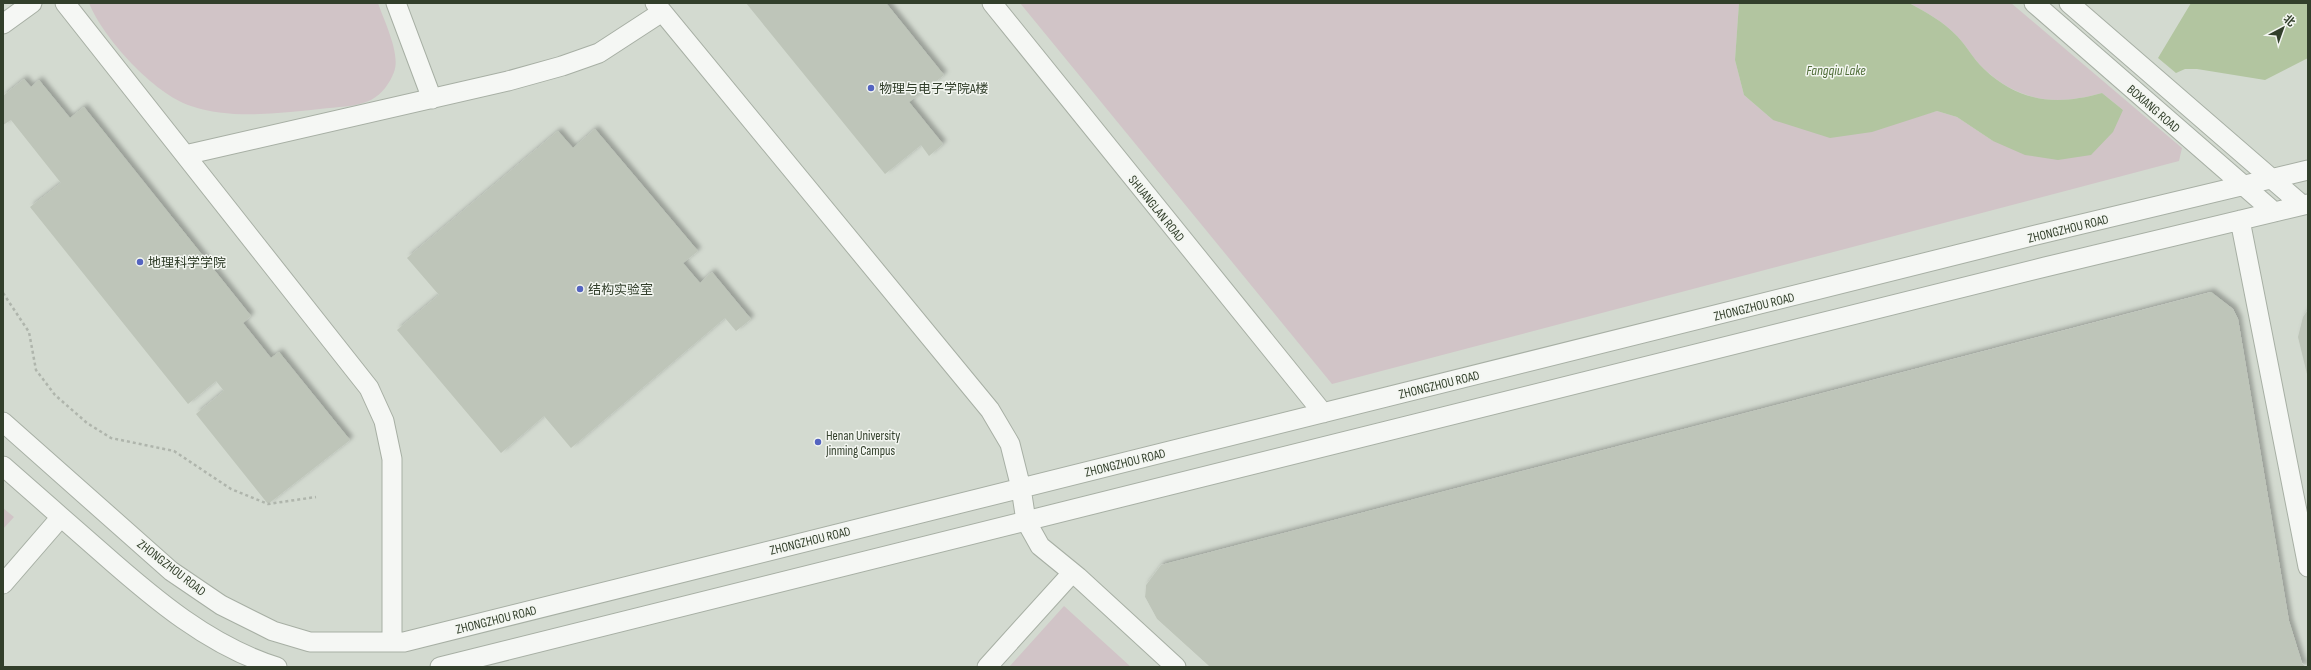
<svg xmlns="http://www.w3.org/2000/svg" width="2311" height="670" viewBox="0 0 2311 670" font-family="'Sofia Sans Condensed','Noto Sans SC',sans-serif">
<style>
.built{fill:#d3dad0}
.green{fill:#d1c4c7}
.water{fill:#b2c5a0}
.building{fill:#bec5b9;filter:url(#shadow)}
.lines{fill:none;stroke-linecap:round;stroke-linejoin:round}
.lane-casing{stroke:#a7afa4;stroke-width:21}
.path{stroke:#afb5ac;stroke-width:2.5;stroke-dasharray:3 3;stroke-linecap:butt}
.lane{stroke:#f5f7f4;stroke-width:19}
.poi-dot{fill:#5464c0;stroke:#f3f6f1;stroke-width:1.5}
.labels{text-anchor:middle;stroke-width:3;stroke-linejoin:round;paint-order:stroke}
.poi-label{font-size:13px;fill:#323f2b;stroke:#f3f6f1;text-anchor:start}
.street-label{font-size:13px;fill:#323f2b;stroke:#f3f6f1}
.water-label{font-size:14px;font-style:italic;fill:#516e3a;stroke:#f3f6f1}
</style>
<defs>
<filter id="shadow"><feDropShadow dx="3.5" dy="-3.5" stdDeviation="2" flood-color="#0004"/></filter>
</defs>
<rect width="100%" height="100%" fill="#e4e9e2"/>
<path class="built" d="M 3,3 L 2308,3 L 2308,667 L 2302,663 L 2289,621 L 2238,319 L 2233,309 L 2210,292 L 1161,565 L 1146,585 L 1145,597 L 1157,619 L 1210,667 L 3,667 Z"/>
<path class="green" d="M 89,3 L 378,3 C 384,21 401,54 394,72 C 390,83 382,94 371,100 C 357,107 336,107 320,109 C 278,113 233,120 191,106 C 154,94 103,38 89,3 Z
M 1020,3 L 1739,3 L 1735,60 L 1744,95 L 1773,120 L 1912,118 L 1937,111 L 1957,117 L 1993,141 L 2123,110 L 2102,93 C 2056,106 2020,102 1984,69 C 1973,59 1967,46 1957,36 C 1944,22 1926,12 1909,3 L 2011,3 L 2182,148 L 2179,161 L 1332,384 Z
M 3,508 L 14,517 L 3,529 Z
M 1064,606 L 1131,667 L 1009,667 Z"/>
<path class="water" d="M 1739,3 L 1909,3 C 1926,12 1944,22 1957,36 C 1967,46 1973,59 1984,69 C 2019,102 2056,106 2102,93 L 2123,110 L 2113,132 L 2091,155 L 2058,160 L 2025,155 L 1993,141 L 1957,117 L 1937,111 L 1872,132 L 1830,138 L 1773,120 L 1744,95 L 1735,60 Z
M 2191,3 L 2308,3 L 2308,58 L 2265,80 L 2197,69 L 2185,69 L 2176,73 L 2158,58 Z"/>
<path class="building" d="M 746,3 L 886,3 L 944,75 L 909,102 L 943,144 L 929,156 L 921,145 L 885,174 Z
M 24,79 L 31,87 L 39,80 L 70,118 L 84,107 L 251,316 L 243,323 L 271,358 L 279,352 L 350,440 L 268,504 L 196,414 L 224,391 L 216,381 L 188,404 L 30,207 L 61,183 L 11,120 L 3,125 L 3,96 Z
M 595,129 L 698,251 L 683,263 L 700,283 L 712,272 L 751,319 L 736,331 L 725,318 L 571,448 L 544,416 L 501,453 L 397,330 L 439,295 L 407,258 L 558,131 L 573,148 Z
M 2211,292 L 2233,309 L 2238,319 L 2289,621 L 2302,663 L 2306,667 L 1210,667 L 1157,619 L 1145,597 L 1146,585 L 1161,565 Z
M 2308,310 L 2308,374 L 2307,374 L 2298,337 L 2303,317 Z"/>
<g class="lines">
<g class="lane-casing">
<path id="lane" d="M 65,3 L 369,388 L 384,421 L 392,459 L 392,642
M 396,3 L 432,99
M 655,3 L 990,410 L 1010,444 L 1021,488 L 1026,521 L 1040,546 L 1078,577 L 1176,667
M 992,3 L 1323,413
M 2034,3 L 2274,212
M 2069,3 L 2302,205
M 3,24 L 32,3
M 185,155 L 508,81 L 562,66 L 599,53 L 662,12
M 2240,220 L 2308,567
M 3,422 L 171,571 L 221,605 L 273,631 L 310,642 L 404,642 L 2036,235 L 2308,170
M 3,466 C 36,495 68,523 101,552 C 153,598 209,646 277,667
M 3,584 L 61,517
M 440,667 L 2045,267 L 2308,204
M 987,667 L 1072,573"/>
</g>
<path class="path" d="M 3,293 L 29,332 L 36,370 L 55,395 L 87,423 L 111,438 L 174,451 L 231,489 L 268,504 L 316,497"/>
<use href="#lane" class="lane"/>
</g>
<g class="poi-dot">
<circle cx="871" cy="88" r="4"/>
<circle cx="140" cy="262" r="4"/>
<circle cx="580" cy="289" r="4"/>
<circle cx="818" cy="442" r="4"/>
</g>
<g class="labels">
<g class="poi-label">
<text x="879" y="93">物理与电子学院A楼</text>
<text x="148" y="267">地理科学学院</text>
<text x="588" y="294">结构实验室</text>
<text x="826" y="440">Henan University<tspan x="826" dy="15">Jinming Campus</tspan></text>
</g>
<g class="street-label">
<text transform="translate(2154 108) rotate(41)" y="5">BOXIANG ROAD</text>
<text transform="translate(1157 208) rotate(51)" y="5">SHUANGLAN ROAD</text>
<text transform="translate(2068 228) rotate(-14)" y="5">ZHONGZHOU ROAD</text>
<text transform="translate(1754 306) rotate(-14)" y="5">ZHONGZHOU ROAD</text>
<text transform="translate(1439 384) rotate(-14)" y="5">ZHONGZHOU ROAD</text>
<text transform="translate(1125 462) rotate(-14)" y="5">ZHONGZHOU ROAD</text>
<text transform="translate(810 540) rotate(-14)" y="5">ZHONGZHOU ROAD</text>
<text transform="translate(172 567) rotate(38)" y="5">ZHONGZHOU ROAD</text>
<text transform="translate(496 619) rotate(-14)" y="5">ZHONGZHOU ROAD</text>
</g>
<g class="water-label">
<text x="1836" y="75">Fangqiu Lake</text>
</g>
</g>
<rect width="2311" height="670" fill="none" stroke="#323f2b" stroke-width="8"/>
<g transform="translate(2283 28) rotate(41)" stroke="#f3f6f1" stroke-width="3" paint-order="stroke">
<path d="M0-3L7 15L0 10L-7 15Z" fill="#323f2b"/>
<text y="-6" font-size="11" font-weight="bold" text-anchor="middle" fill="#323f2b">北</text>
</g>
</svg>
